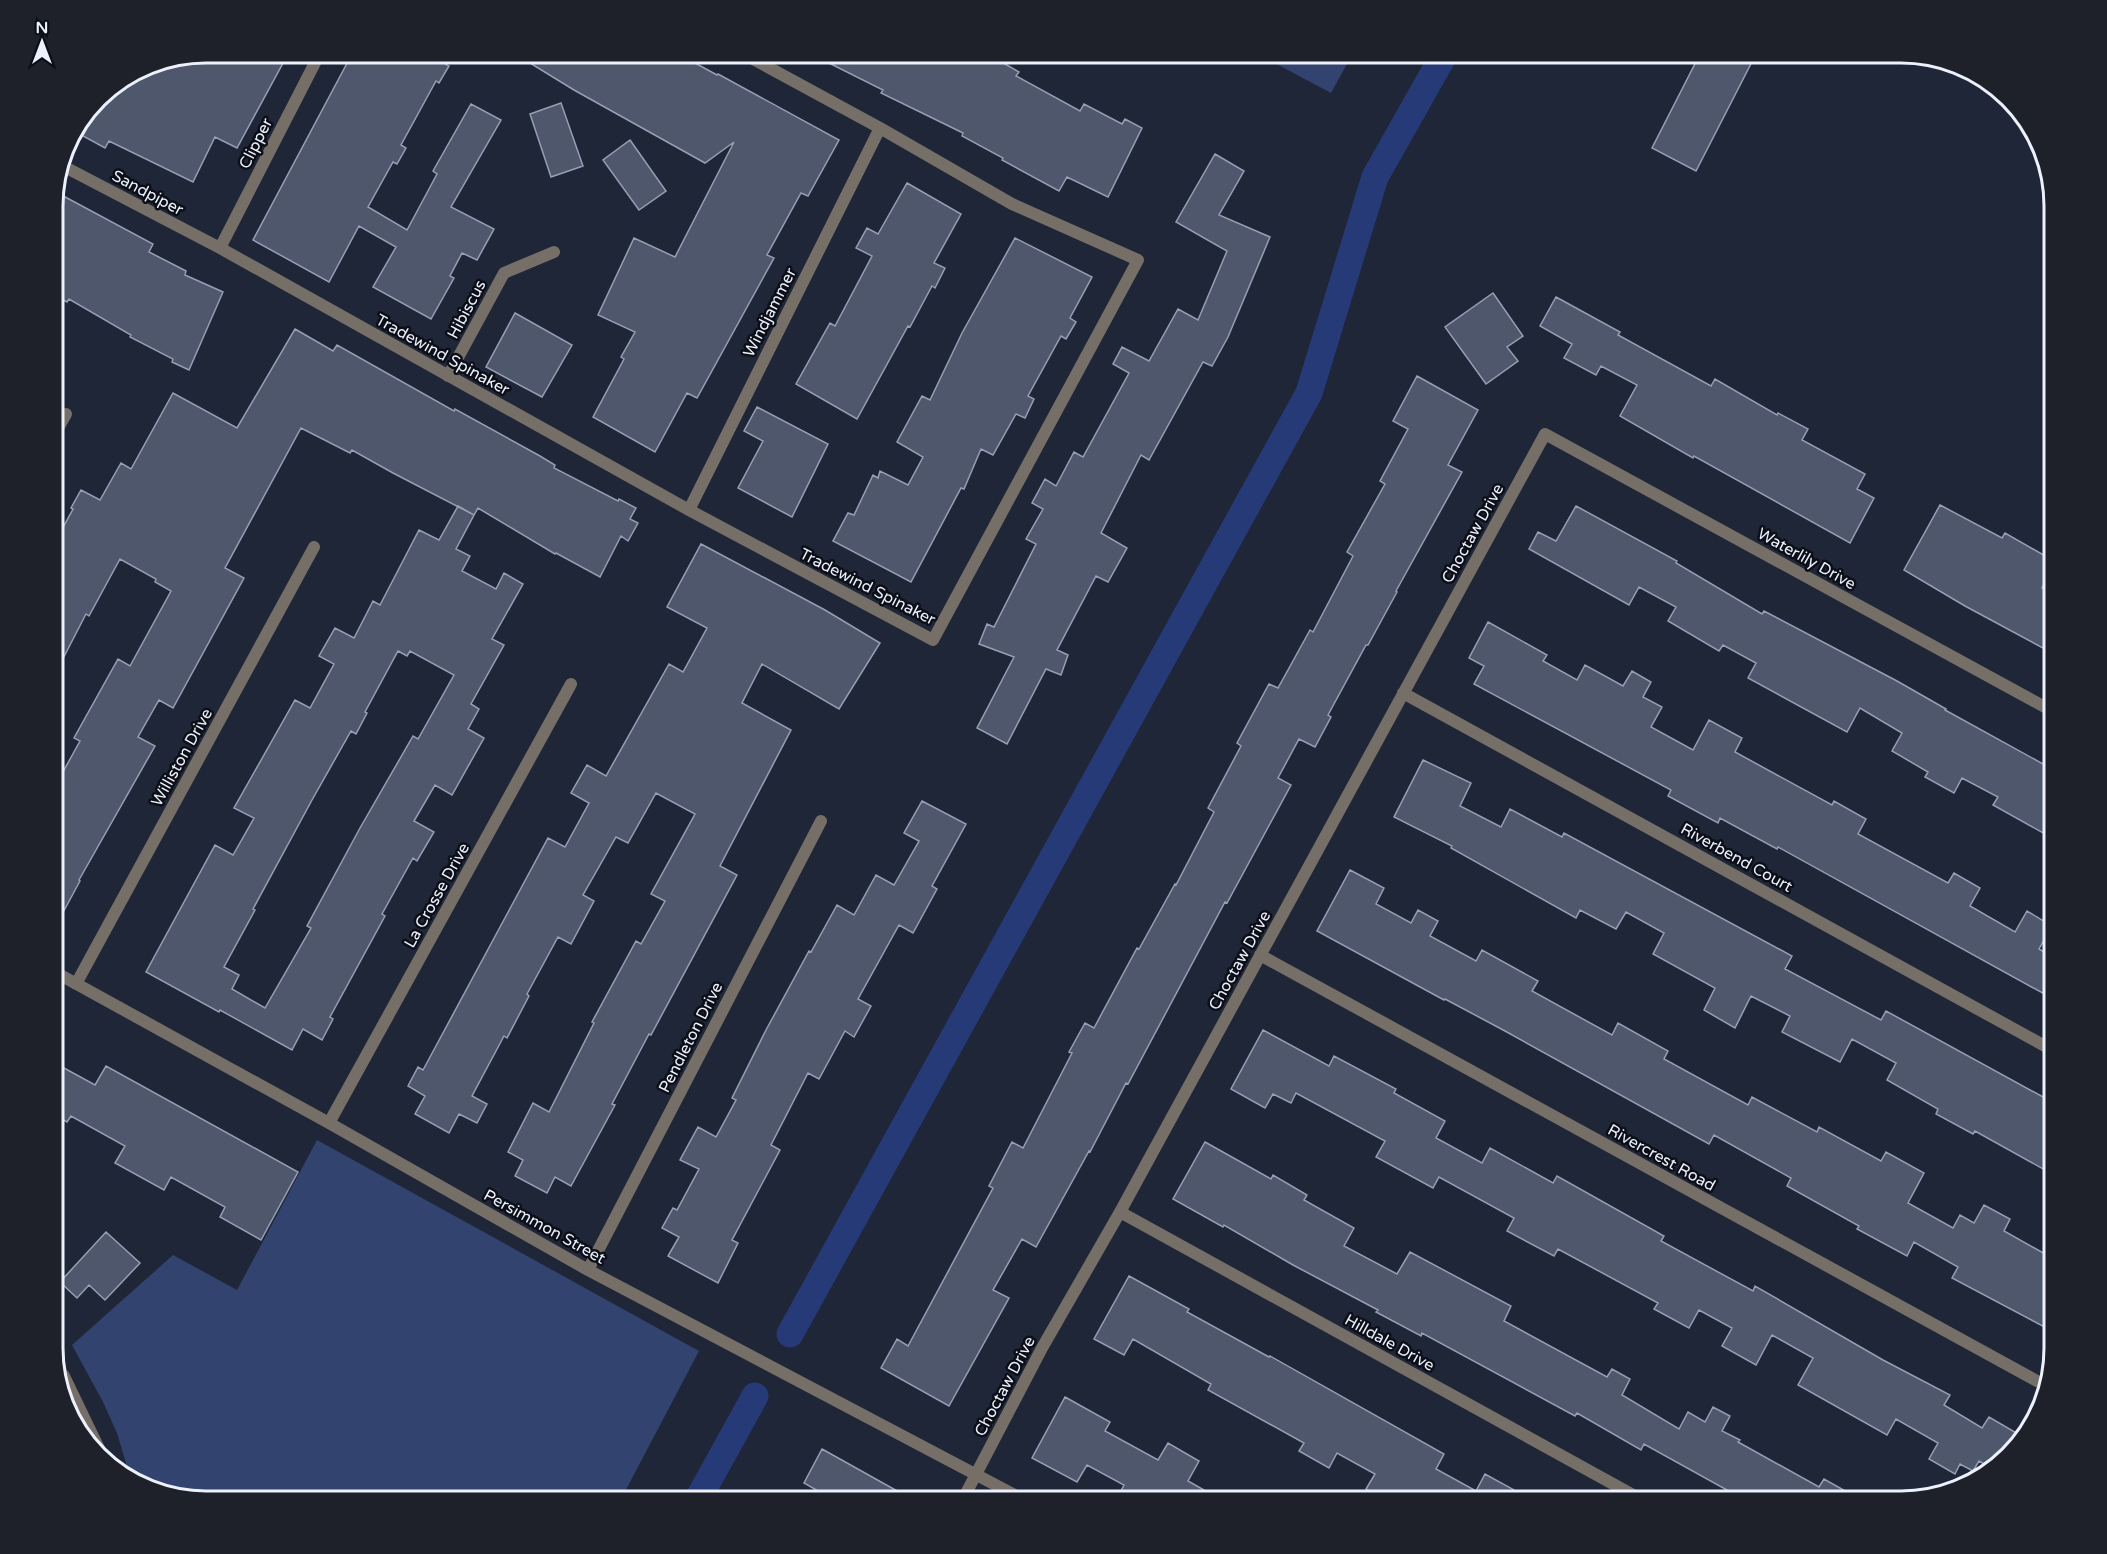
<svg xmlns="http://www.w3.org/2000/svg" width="2107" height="1554" viewBox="0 0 2107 1554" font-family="'Varela Round',sans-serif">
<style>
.green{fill:#324370}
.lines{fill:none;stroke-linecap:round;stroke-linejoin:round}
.canal{stroke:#263a78;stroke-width:27}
.building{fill:#4e576b;stroke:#969fb6;stroke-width:1.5;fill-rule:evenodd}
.street{stroke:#766f67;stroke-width:12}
.labels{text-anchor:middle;stroke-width:5;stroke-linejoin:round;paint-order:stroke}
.street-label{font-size:16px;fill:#ecf1fd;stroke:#0c0f17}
.rim{fill:none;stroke:#ecf1fd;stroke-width:3}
</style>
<rect width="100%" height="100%" fill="#1f2637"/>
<path class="green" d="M 1256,53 L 1353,53 L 1331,93 Z
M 317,1140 L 699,1351 L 620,1501 L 205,1501 L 157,1493 L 131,1480 L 117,1433 L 103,1402 L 72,1345 L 173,1255 L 237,1290 Z"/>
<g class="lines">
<path class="canal" d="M 790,1334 L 1309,393 L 1375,177 L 1445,53
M 697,1501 L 755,1396"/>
</g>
<path class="building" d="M 206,52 L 289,52 L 237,148 L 215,137 L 193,182 L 109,141 L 105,148 L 74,131 L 104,91 L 147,64 Z
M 353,52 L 425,52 L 449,66 L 439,83 L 436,81 L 401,145 L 406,148 L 397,164 L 393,162 L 368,207 L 407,230 L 437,174 L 433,171 L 471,104 L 501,120 L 451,207 L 494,229 L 477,260 L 462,253 L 450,276 L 454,278 L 431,319 L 373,287 L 396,247 L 359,226 L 329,282 L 253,240 Z
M 512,52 L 675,52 L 717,75 L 718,74 L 839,140 L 808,196 L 801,193 L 767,255 L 774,258 L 697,398 L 687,393 L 655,452 L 593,417 L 624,359 L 621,357 L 635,332 L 598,315 L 634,238 L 675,257 L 734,142 L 705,163 L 574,90 Z
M 807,52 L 984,52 L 1019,72 L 1016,76 L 1080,111 L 1084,104 L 1122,124 L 1125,119 L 1142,128 L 1108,197 L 1067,177 L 1059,191 L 1002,160 L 1003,158 L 962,136 L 963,133 L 881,93 L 883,90 Z
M 1701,52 L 1757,52 L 1696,171 L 1652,148 Z
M 561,103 L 583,166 L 551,177 L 530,114 Z
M 630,140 L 666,191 L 639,210 L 603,160 Z
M 1215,154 L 1244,171 L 1219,215 L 1270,237 L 1228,337 L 1212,366 L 1203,362 L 1149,460 L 1141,455 L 1101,533 L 1127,548 L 1108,582 L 1096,576 L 1057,650 L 1068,655 L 1061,675 L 1046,669 L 1007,744 L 977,728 L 1014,657 L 979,644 L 987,624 L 994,627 L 1036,544 L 1026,539 L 1043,509 L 1032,503 L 1045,479 L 1056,486 L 1074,452 L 1083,457 L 1129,373 L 1113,364 L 1122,347 L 1149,361 L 1178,309 L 1198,320 L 1227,251 L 1176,222 Z
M 907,183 L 961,214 L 934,263 L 945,268 L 935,288 L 932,286 L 910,327 L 908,326 L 857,419 L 796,384 L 830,323 L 835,326 L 872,256 L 856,248 L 867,228 L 878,234 Z
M 54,191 L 153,244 L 149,252 L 186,271 L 185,275 L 223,292 L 189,370 L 172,362 L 173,359 L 130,337 L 131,335 L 69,299 L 67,302 L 53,295 Z
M 1015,238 L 1092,277 L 1070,318 L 1076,322 L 1066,339 L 1061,336 L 1028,396 L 1034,399 L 1025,418 L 1016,414 L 993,455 L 981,449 L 964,489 L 961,488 L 911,582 L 833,541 L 848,513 L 854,515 L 873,475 L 878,478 L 880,471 L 908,485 L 923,457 L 897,442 L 922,396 L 930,400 L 962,333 Z
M 1493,293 L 1523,336 L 1507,347 L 1518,361 L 1486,384 L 1445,327 Z
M 1556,297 L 1620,332 L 1618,335 L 1711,386 L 1715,379 L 1777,415 L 1778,413 L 1808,429 L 1802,440 L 1865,474 L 1857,489 L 1874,498 L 1850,543 L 1694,456 L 1693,458 L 1620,416 L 1637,385 L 1601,366 L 1596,375 L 1564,358 L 1572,344 L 1540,326 Z
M 515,313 L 572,345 L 542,397 L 486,367 Z
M 295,329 L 333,351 L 337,345 L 454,411 L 455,409 L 540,456 L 555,465 L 554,468 L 618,501 L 619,499 L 636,508 L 630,519 L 638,523 L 628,541 L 621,536 L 600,577 L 556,553 L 555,554 L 478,508 L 474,515 L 393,473 L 352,450 L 350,453 L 301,428 L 225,568 L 244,578 L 173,708 L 159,700 L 138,737 L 155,746 L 79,880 L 80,881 L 53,931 L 53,790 L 80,741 L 74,738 L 118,659 L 130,666 L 171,591 L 155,582 L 156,579 L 120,559 L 89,616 L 86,614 L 53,678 L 53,546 L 73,509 L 71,508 L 81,490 L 100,500 L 121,463 L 131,469 L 173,393 L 237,428 Z
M 1417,376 L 1478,410 L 1448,465 L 1462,472 L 1396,591 L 1397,592 L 1368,645 L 1366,645 L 1328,715 L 1331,717 L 1315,747 L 1299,739 L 1278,778 L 1291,785 L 1227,903 L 1225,902 L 1128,1084 L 1126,1083 L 1090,1152 L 1089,1151 L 1036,1247 L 1022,1239 L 993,1290 L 1009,1298 L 949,1406 L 881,1368 L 897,1339 L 908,1346 L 993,1188 L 989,1186 L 1012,1142 L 1023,1148 L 1072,1053 L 1069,1052 L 1085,1023 L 1094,1028 L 1137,948 L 1139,949 L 1175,884 L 1176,885 L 1214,812 L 1208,808 L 1241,746 L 1237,743 L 1269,684 L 1278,688 L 1310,630 L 1313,632 L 1353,556 L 1347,552 L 1385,484 L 1380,481 L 1408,429 L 1393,421 Z
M 757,407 L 828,444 L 792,517 L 738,488 L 763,441 L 744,431 Z
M 1940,505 L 2002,538 L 2005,533 L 2054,561 L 2054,565 L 2042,588 L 2054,594 L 2054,654 L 1965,606 L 1904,570 Z
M 458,506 L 474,515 L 456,549 L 470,556 L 462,571 L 496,589 L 504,573 L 523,584 L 492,639 L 504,645 L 471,704 L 479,709 L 468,729 L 484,738 L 452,795 L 435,785 L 414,821 L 434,832 L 417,861 L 413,858 L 382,914 L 385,916 L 330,1017 L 333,1019 L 322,1040 L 303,1029 L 292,1050 L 220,1010 L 219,1012 L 146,972 L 215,845 L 233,855 L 254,818 L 234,808 L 295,700 L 310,708 L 334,664 L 319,656 L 335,628 L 354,638 L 373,601 L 380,605 L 419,530 L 439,540 ZM 398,651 L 407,656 L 410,651 L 454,675 L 418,739 L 413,736 L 360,828 L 307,926 L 311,928 L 265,1008 L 232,989 L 239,975 L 224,967 L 255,910 L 253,909 L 312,800 L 351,731 L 356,734 L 367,713 L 365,712 Z
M 1576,506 L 1677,561 L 1676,563 L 1762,614 L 1764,611 L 1897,681 L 1946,709 L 1945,710 L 2054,770 L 2054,839 L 1993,805 L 1998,797 L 1962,778 L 1954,793 L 1925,777 L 1928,772 L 1892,751 L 1902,733 L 1860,708 L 1847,732 L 1748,678 L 1756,663 L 1723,645 L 1719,651 L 1668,621 L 1676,607 L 1639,587 L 1629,605 L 1529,549 L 1538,532 L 1556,541 Z
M 701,544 L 825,610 L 880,643 L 839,709 L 762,664 L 742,703 L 791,730 L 720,866 L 737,875 L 651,1035 L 649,1034 L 612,1104 L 615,1105 L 571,1186 L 555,1177 L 547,1193 L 515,1176 L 523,1160 L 508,1152 L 533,1103 L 549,1112 L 594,1023 L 592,1022 L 636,941 L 641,944 L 665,901 L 651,894 L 695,814 L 656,793 L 628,843 L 616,837 L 583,895 L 594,901 L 571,944 L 558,937 L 527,994 L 529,996 L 507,1038 L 504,1036 L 472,1096 L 487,1104 L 477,1123 L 459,1114 L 449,1133 L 415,1114 L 425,1096 L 408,1086 L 418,1067 L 423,1070 L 548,838 L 565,847 L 589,803 L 571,793 L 587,765 L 606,776 L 669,664 L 683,672 L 707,628 L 667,607 Z
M 1488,622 L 1547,655 L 1543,661 L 1577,680 L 1585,665 L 1623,686 L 1632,671 L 1651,682 L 1643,697 L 1662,707 L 1651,727 L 1693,750 L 1709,720 L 1742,738 L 1735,752 L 1832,805 L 1834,801 L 1866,819 L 1858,834 L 1948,883 L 1954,873 L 1980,888 L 1970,906 L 2015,932 L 2027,911 L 2052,926 L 2039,949 L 2054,958 L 2054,984 L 2048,996 L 1778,847 L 1777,849 L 1720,818 L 1718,823 L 1668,796 L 1671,790 L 1474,684 L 1484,666 L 1469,658 Z
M 1423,760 L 1471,783 L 1460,806 L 1501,827 L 1510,809 L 1562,837 L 1564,833 L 1792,956 L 1785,969 L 1881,1020 L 1886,1011 L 2054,1103 L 2054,1175 L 1975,1131 L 1973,1134 L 1936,1114 L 1938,1109 L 1887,1080 L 1896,1063 L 1852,1039 L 1840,1062 L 1782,1032 L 1790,1016 L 1751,996 L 1735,1028 L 1704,1010 L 1715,988 L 1653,954 L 1664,933 L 1626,912 L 1616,929 L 1580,910 L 1576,918 L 1451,848 L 1452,846 L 1394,817 Z
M 922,801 L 966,824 L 932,886 L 937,889 L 913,933 L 899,925 L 858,999 L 871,1006 L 854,1037 L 845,1031 L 819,1079 L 808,1073 L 771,1145 L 780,1150 L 732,1240 L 738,1243 L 718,1283 L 668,1256 L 679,1237 L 662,1228 L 673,1208 L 677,1210 L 699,1169 L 680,1160 L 698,1127 L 716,1137 L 736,1100 L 732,1098 L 766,1030 L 809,951 L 811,952 L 837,905 L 854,915 L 876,875 L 894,885 L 919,841 L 904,833 Z
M 1350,870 L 1384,888 L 1376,904 L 1411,923 L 1418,910 L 1438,921 L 1430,936 L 1476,961 L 1482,950 L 1538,981 L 1532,991 L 1612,1035 L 1618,1023 L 1668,1051 L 1664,1059 L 1748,1105 L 1752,1097 L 1817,1132 L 1819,1127 L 1881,1161 L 1886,1152 L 1924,1173 L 1908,1203 L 1953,1228 L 1960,1215 L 1974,1223 L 1984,1205 L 2010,1219 L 2004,1231 L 2054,1259 L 2054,1332 L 1952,1278 L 1958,1267 L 1914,1242 L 1907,1256 L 1857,1229 L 1859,1226 L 1787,1186 L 1791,1178 L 1714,1135 L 1709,1144 L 1505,1031 L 1445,999 L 1444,1000 L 1317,931 Z
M 1263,1030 L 1329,1066 L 1334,1056 L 1396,1089 L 1394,1093 L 1445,1121 L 1436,1138 L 1482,1163 L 1490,1148 L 1553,1183 L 1557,1176 L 1664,1236 L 1661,1241 L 1753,1291 L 1755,1286 L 1883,1360 L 1950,1395 L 1944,1405 L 1982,1428 L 1989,1417 L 2025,1438 L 2023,1441 L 1991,1468 L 1979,1461 L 1973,1471 L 1960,1464 L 1955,1474 L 1929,1459 L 1938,1443 L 1896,1419 L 1887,1435 L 1798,1385 L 1813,1358 L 1772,1335 L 1756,1365 L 1722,1346 L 1732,1328 L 1699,1310 L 1689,1328 L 1654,1309 L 1658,1303 L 1558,1249 L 1554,1256 L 1507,1231 L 1514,1218 L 1439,1177 L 1433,1188 L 1376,1157 L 1385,1141 L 1296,1093 L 1291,1103 L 1273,1094 L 1265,1108 L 1231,1089 Z
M 53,1062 L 95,1085 L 106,1066 L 298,1172 L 261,1240 L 220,1217 L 225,1207 L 171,1177 L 164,1190 L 115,1163 L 125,1146 L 71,1116 L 67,1122 L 53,1114 Z
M 1205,1142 L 1271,1179 L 1273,1175 L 1307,1195 L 1304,1200 L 1354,1228 L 1344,1246 L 1397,1274 L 1410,1252 L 1511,1306 L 1504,1321 L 1607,1377 L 1612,1369 L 1630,1379 L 1622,1395 L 1679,1429 L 1688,1412 L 1705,1422 L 1713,1407 L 1730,1416 L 1722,1431 L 1740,1440 L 1738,1442 L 1819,1487 L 1824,1479 L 1865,1502 L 1720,1502 L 1727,1490 L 1644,1444 L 1641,1450 L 1577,1413 L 1575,1416 L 1422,1333 L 1421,1336 L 1376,1312 L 1378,1310 L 1293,1265 L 1224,1225 L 1223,1227 L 1173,1199 Z
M 106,1232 L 140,1263 L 105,1300 L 89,1285 L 77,1298 L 60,1282 Z
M 1129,1276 L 1189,1309 L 1187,1312 L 1269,1357 L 1270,1356 L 1444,1454 L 1436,1469 L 1476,1491 L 1485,1474 L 1536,1502 L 1424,1502 L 1405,1491 L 1399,1502 L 1389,1502 L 1366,1489 L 1375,1474 L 1337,1453 L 1329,1468 L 1299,1451 L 1304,1443 L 1208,1390 L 1211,1384 L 1133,1339 L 1124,1355 L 1094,1339 Z
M 1065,1397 L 1110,1422 L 1105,1431 L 1158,1460 L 1168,1443 L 1199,1461 L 1188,1481 L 1225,1502 L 1115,1502 L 1124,1485 L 1087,1465 L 1077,1482 L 1032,1458 Z
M 822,1449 L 917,1502 L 815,1502 L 820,1492 L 804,1483 Z"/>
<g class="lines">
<path class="street" d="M 61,165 L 220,248 L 689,510 L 933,640 L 1138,260 L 1012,204 L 880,128 L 742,53
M 220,248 L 320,53
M 448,376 L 504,273 L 554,252
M 53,437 L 66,414
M 689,510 L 880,128
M 1403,693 L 2054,1051
M 1260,955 L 2048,1387
M 53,971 L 329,1123 L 588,1270 L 1026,1501
M 76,984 L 314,547
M 329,1123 L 571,684
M 1120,1212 L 1644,1501
M 588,1270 L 821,821
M 56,1368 L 64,1376 L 105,1461
M 962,1501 L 1042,1348 L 1120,1212 L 1545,434 L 2054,712"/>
</g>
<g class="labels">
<g class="street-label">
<text transform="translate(255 143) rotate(-63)" y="6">Clipper</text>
<text transform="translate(148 192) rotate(28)" y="6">Sandpiper</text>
<text transform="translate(466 309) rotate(-62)" y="6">Hibiscus</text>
<text transform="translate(769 312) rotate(-63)" y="6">Windjammer</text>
<text transform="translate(443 354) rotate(29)" y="6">Tradewind Spinaker</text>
<text transform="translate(1472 533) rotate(-61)" y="6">Choctaw Drive</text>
<text transform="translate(1807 558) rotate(29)" y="6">Waterlily Drive</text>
<text transform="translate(868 586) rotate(27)" y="6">Tradewind Spinaker</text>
<text transform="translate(181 757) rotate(-61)" y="6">Williston Drive</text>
<text transform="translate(1737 857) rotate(29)" y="6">Riverbend Court</text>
<text transform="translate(436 895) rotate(-61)" y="6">La Crosse Drive</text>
<text transform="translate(1239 960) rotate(-61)" y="6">Choctaw Drive</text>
<text transform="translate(690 1037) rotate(-63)" y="6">Pendleton Drive</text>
<text transform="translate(1662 1157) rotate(29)" y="6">Rivercrest Road</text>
<text transform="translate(545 1226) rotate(29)" y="6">Persimmon Street</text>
<text transform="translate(1390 1342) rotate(29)" y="6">Hilldale Drive</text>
<text transform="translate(1004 1386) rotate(-62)" y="6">Choctaw Drive</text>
</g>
</g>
<path d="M0 0H2107V1554H0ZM206 63H1901A143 143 0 0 1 2044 206V1348A143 143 0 0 1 1901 1491H206A143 143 0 0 1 63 1348V206A143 143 0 0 1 206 63Z" fill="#1e2129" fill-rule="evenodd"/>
<path class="rim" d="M206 63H1901A143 143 0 0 1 2044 206V1348A143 143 0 0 1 1901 1491H206A143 143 0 0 1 63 1348V206A143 143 0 0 1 206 63Z"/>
<g transform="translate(42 42)" stroke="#0c0f17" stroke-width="4.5" paint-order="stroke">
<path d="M0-4.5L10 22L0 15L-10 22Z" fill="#ecf1fd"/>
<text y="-9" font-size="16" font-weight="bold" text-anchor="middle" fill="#ecf1fd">N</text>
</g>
</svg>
